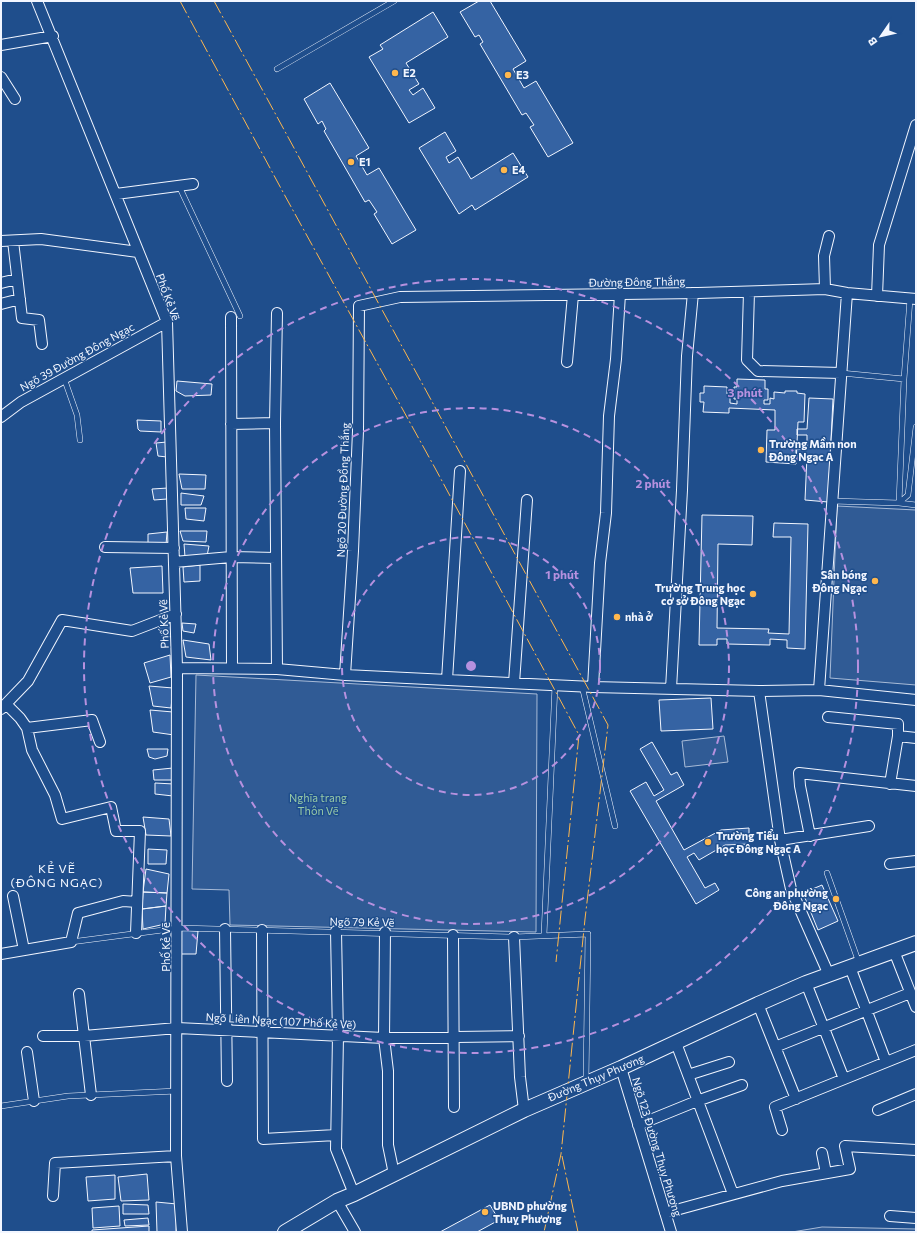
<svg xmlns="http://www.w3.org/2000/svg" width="917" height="1233" viewBox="0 0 917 1233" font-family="Commissioner,sans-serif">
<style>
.built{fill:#305b95;stroke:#a8bbd7}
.building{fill:#3563a3;stroke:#f2f6ff}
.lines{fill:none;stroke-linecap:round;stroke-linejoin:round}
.service-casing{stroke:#f2f6ff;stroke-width:6}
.minor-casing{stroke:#f2f6ff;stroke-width:12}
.secondary-casing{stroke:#f2f6ff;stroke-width:16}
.service{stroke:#1f4e8c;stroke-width:5}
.minor{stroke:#1f4e8c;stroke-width:10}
.secondary{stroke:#1f4e8c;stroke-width:14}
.power{stroke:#ffb74d;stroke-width:1;stroke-dasharray:14 3 2 3;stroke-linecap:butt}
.ring{fill:none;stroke:#b691df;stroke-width:2;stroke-dasharray:7 5}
.poi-dot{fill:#ffb74d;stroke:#1f4e8c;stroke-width:1.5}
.labels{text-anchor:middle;stroke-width:3;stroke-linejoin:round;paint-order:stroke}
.poi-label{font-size:11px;font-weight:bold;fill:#f2f6ff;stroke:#1f4e8c;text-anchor:start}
.street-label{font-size:11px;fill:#f2f6ff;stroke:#1f4e8c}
.park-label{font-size:11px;fill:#97c8a6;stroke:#1f4e8c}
.neighbourhood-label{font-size:12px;letter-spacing:1px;fill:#f2f6ff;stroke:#1f4e8c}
.centre{fill:#b691df;stroke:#1f4e8c;stroke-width:2}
.ring-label{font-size:12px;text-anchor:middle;font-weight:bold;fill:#b691df;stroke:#1f4e8c;stroke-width:3;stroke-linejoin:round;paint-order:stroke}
</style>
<rect width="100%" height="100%" fill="#1f4e8c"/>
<path class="built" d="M 837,506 L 916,510 L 916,685 L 830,678 Z
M 196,675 L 537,694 L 536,932 L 230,925 L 229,890 L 192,889 Z
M 724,736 L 728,762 L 685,767 L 682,741 Z
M 822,1227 L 916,1229 L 916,1232 L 792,1232 Z"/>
<path class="building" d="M 479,1 L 490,1 L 526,61 L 513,69 L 524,88 L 536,81 L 573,143 L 548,157 L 530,127 L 534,125 L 526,113 L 522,115 L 480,44 L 483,42 L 479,35 L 475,37 L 460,12 Z
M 433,12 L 448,37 L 406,63 L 419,84 L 409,90 L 413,95 L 423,88 L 435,108 L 409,123 L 369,57 L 383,49 L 380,45 Z
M 330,83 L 369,148 L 356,156 L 367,175 L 379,168 L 416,230 L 392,244 L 374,214 L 377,212 L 369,200 L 365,202 L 324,131 L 326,129 L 322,121 L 318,124 L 304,99 Z
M 445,132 L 456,151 L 446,157 L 449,163 L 458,157 L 471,179 L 513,153 L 528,177 L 475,210 L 472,205 L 459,214 L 419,148 Z
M 737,379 L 765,380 L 765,389 L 768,389 L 768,400 L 764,400 L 764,404 L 770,404 L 770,398 L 774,399 L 774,392 L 785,393 L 785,391 L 797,391 L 797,393 L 805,394 L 804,422 L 798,422 L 796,464 L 766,462 L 767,430 L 775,430 L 775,410 L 729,408 L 729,413 L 703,412 L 704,402 L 700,402 L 700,393 L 704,393 L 704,386 L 727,387 L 727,394 L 730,394 L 730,403 L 737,404 L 737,399 L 734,399 L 734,387 L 737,387 Z
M 177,381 L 212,384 L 211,395 L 185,396 L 176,391 Z
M 809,398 L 833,399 L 828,502 L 805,500 L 807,456 L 796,456 L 796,449 L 807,450 L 807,435 L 797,435 L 797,429 L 807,429 Z
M 137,420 L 161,421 L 161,432 L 140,431 L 138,429 Z
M 167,442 L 167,457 L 158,456 L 156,443 Z
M 179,474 L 206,475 L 205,489 L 182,489 Z
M 168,488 L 167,499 L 154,500 L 152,489 Z
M 181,493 L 204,496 L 201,505 L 181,505 Z
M 185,508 L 206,508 L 204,521 L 186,519 Z
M 702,515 L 753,516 L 752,545 L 718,544 L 717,628 L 769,629 L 768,633 L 789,634 L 791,537 L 773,537 L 774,523 L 808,524 L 805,649 L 787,648 L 787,640 L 770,639 L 770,645 L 727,644 L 727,639 L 717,639 L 717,645 L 699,645 Z
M 180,531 L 207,531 L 206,542 L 183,541 Z
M 167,532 L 166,545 L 148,545 L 148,534 Z
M 184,544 L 209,546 L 207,556 L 185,557 Z
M 200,565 L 200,581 L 184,582 L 183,567 Z
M 162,566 L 163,593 L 133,593 L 130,568 Z
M 158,623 L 173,624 L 174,637 L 162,636 Z
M 182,623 L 196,624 L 194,633 L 183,631 Z
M 183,640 L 209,644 L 211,660 L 186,657 Z
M 170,655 L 171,677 L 150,683 L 144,663 Z
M 149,686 L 173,688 L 171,708 L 153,706 Z
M 711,698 L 713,729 L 661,731 L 659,700 Z
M 150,710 L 173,712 L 174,735 L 153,732 Z
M 652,742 L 671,775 L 677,772 L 684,785 L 656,801 L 684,850 L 721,830 L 749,828 L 749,844 L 725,845 L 699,860 L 694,853 L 687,857 L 705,888 L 715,883 L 719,890 L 696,904 L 630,791 L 646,782 L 654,796 L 664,790 L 640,749 Z
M 147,749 L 168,749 L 167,756 L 155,759 L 149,757 Z
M 173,768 L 172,780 L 154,780 L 153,770 Z
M 155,783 L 174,784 L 173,796 L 155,794 Z
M 143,817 L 169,819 L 171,836 L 146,835 Z
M 148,849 L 167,850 L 166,864 L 148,864 Z
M 146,869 L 169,874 L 167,893 L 143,892 Z
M 822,885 L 838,921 L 818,930 L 803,893 Z
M 143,892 L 167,893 L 166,906 L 142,909 Z
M 166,906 L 165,924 L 143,929 L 142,909 Z
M 180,930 L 198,931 L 196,954 L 180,954 Z
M 147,1174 L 149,1200 L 121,1201 L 118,1177 Z
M 115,1175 L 115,1199 L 88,1201 L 86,1177 Z
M 156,1202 L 177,1204 L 176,1232 L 157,1232 Z
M 123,1204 L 148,1205 L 149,1214 L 123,1214 Z
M 490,1205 L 499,1220 L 477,1232 L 440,1232 Z
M 119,1206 L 120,1226 L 93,1228 L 92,1208 Z
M 148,1218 L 149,1225 L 125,1226 L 124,1220 Z
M 149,1226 L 149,1232 L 92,1232 L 92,1230 Z"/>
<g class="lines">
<g class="service-casing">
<path id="service" d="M 277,69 L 394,1
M 179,186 L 240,316
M 910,299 L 904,379 L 899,503 L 916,505
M 841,373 L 904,379
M 64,378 L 77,415 L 80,440
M 832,501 L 899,503 L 908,495 L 916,427
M 582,686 L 615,826
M 827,873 L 859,963
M 544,935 L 555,685
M 71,942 L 178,928 L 514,937 L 588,934 L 586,1081
M 1,1106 L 68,1096 L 177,1091"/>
</g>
<g class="minor-casing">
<path id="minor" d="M 37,1 L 167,322 L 177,668 L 176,1156 L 182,1232
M 1,45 L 53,36
M 1,77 L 15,99
M 116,194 L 193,184
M 1,241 L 41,239 L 138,252
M 13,241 L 22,318 L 39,320 L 42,344
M 1,283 L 17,279
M 825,289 L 824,256 L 829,236
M 749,292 L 747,360 L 758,371 L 841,373
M 877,296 L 879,245 L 916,125
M 1,304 L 20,299
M 277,313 L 275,423 L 277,669
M 231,317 L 232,668
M 567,362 L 573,295
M 1,417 L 21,402 L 167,322
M 231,424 L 275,423
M 105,547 L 174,548
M 174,562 L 231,557 L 276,558
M 177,668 L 277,669 L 345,675 L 593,687 L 759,691 L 819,690 L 916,700
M 345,675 L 353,551 L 358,431 L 359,306 L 400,297 L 698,293 L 825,289 L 847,293 L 916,299
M 447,680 L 460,471
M 514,683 L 527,500
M 593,687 L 600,563 L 606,513 L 609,416 L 616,359 L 620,294
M 671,689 L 682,490 L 687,356 L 693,293
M 819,690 L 847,293
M 759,691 L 780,840 L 791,889 L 829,975
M 6,704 L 20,718 L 27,728 L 32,750 L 55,795 L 62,819 L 111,807 L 116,831 L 140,831 L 136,933
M 1,709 L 28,681 L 62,620 L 132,631 L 176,614
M 828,717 L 898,724 L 898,736 L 916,738
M 27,728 L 92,720 L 100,742
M 890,784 L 898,736
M 810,836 L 800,786 L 799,773 L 916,786
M 780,840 L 869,826
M 890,864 L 916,861
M 13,896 L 24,950
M 225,929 L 227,1081
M 262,930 L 263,1139 L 336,1135
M 336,931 L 338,1036 L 336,1149 L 354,1194
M 385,932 L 384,1038 L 388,1071 L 388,1145 L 394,1174
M 453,935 L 454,1107
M 514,937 L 520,1077 L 524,1110
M 894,951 L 916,1007
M 1,954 L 71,942 L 78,913 L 123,901 L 137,902
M 850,967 L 886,1062
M 806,983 L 844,1079
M 79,994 L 91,1095
M 758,1004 L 796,1099
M 43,1036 L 84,1036 L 177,1028 L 384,1038 L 519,1036
M 676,1043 L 733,1194
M 775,1047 L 910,993
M 27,1052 L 34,1101
M 621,1068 L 671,1232
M 688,1075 L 729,1062
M 878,1110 L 916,1094
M 638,1125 L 697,1101 L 742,1085
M 782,1130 L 775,1107 L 916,1050
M 822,1153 L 826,1173
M 53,1196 L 55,1163 L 176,1156
M 337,1201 L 355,1232
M 665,1213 L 782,1181 L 850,1169 L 845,1146 L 916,1150
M 890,1216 L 916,1218"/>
</g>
<g class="secondary-casing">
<path id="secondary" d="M 285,1232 L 337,1201 L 354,1194 L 524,1110 L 621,1068 L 758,1004 L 806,983 L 916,943"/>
</g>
<use href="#service" class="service"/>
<use href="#minor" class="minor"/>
<use href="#secondary" class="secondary"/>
<path class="power" d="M 180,1 L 284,194 L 435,468 L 579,735 L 556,962
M 214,1 L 608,725 L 585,919 L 561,1154 L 544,1232
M 562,1156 L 578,1232"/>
</g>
<g class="ring">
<circle cx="471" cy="666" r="129"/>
<circle cx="471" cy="666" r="258"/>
<circle cx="471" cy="666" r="387"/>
</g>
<g class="poi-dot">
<circle cx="395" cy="73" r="4"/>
<circle cx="508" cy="75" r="4"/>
<circle cx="351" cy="162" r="4"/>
<circle cx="504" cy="170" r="4"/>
<circle cx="761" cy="450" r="4"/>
<circle cx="875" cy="581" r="4"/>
<circle cx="753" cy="594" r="4"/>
<circle cx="617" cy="617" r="4"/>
<circle cx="708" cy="842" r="4"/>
<circle cx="836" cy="899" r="4"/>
<circle cx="485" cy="1212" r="4"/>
</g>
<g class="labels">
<g class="poi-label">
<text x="403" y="77">E2</text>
<text x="516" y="79">E3</text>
<text x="359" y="166">E1</text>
<text x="512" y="174">E4</text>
<text x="769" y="448">Trường Mầm non<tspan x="769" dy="13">Đông Ngạc A</tspan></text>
<text x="867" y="579" text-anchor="end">Sân bóng<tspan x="867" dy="13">Đông Ngạc</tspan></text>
<text x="745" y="592" text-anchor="end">Trường Trung học<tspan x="745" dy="13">cơ sở Đông Ngạc</tspan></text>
<text x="625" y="621">nhà ở</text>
<text x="716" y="840">Trường Tiểu<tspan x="716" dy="13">học Đông Ngạc A</tspan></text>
<text x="828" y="897" text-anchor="end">Công an phường<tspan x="828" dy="13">Đông Ngạc</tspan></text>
<text x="493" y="1210">UBND phường<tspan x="493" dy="13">Thuỵ Phương</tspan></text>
</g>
<g class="street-label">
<text transform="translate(637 282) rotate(-1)" y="4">Đường Đông Thắng</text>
<text transform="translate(168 297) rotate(70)" y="4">Phố Kẻ Vẽ</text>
<text transform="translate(77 357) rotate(-29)" y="4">Ngõ 39 Đường Đông Ngạc</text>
<text transform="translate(343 490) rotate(-88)" y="4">Ngõ 20 Đường Đồng Thắng</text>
<text transform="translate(164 624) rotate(-92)" y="4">Phố Kẻ Vẽ</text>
<text transform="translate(362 922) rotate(1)" y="4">Ngõ 79 Kẻ Vẽ</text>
<text transform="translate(166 947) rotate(-90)" y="4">Phố Kẻ Vẽ</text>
<text transform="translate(281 1021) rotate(3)" y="4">Ngõ Liên Ngạc (107 Phố Kẻ Vẽ)</text>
<text transform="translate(596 1078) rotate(-23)" y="4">Đường Thụy Phương</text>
<text transform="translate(657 1147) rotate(73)" y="4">Ngõ 123 Đường Thụy Phương</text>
</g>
<g class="park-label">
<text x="318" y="802">Nghĩa trang<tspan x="318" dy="13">Thôn Vẽ</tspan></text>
</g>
<g class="neighbourhood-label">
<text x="57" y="873">KẺ VẼ<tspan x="57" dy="14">(ĐÔNG NGẠC)</tspan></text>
</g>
</g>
<circle cx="471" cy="666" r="6" class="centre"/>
<g class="ring-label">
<text x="745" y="397">3 phút</text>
<text x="653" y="488">2 phút</text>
<text x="562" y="579">1 phút</text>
</g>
<rect width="917" height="1233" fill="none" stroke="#f2f6ff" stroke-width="4"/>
<g transform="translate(881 36) rotate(236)" stroke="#1f4e8c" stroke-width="3" paint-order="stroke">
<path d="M0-3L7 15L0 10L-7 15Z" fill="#f2f6ff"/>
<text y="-6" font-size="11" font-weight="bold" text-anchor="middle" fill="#f2f6ff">B</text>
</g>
</svg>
